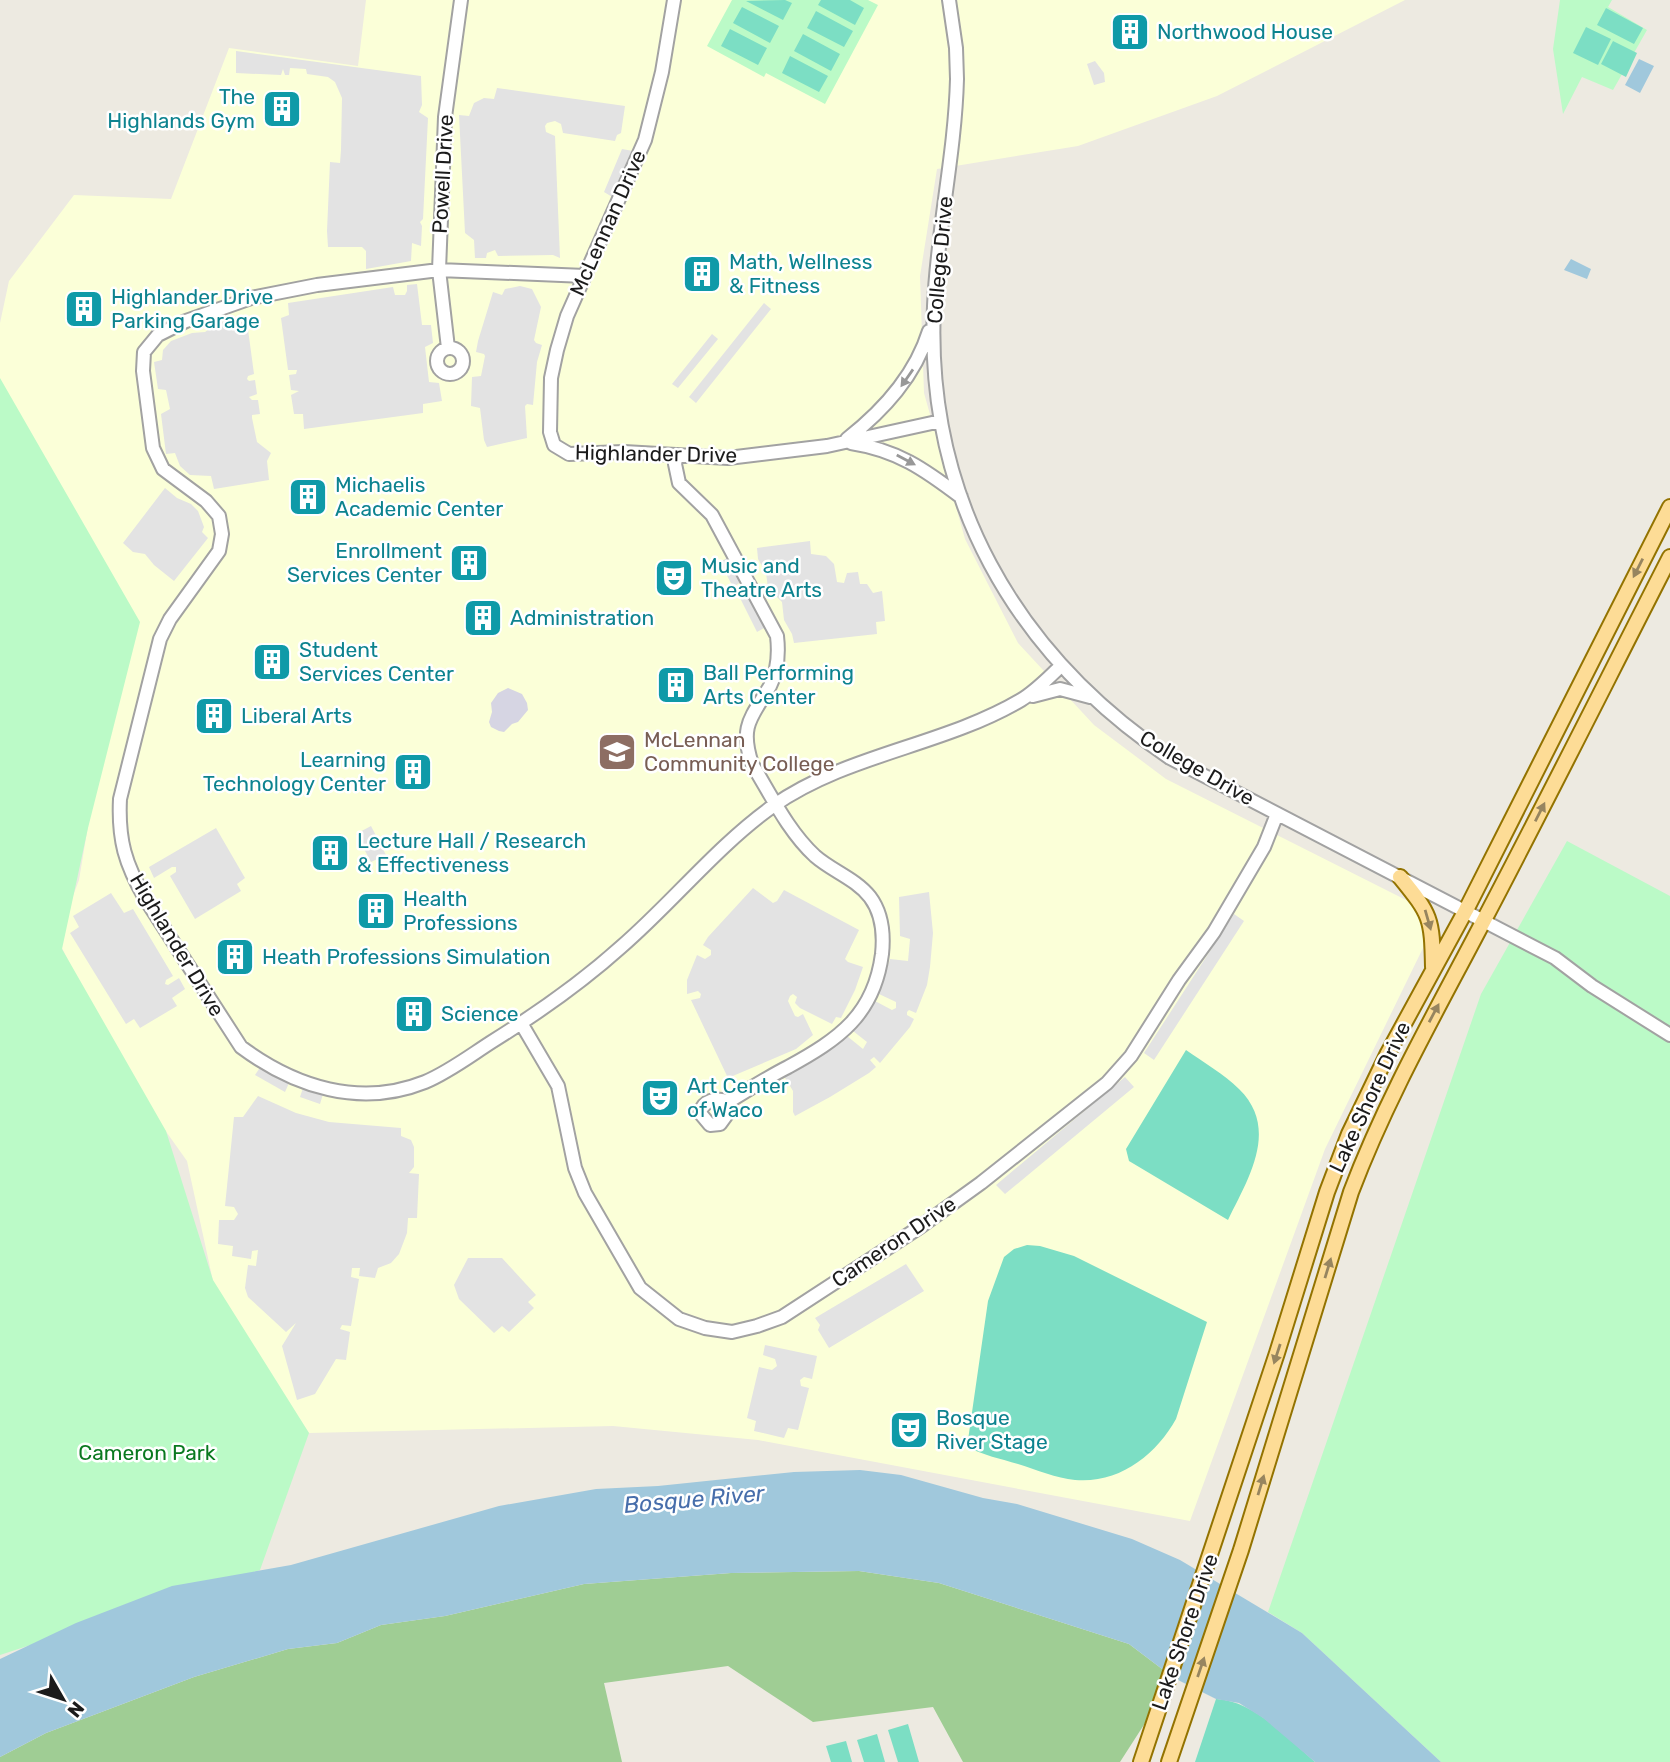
<svg xmlns="http://www.w3.org/2000/svg" width="1670" height="1762" viewBox="0 0 1670 1762" font-family="Rubik,sans-serif">
<style>
.education{fill:#fbffd8}
.forest{fill:#9fcd94}
.park{fill:#bbfac7}
.pitch{fill:#7cdec4}
.parking{fill:#e3e3e3}
.plaza{fill:#d6d5e3}
.water{fill:#a0c8dc}
.lines{fill:none;stroke-linecap:round;stroke-linejoin:round}
.minor-casing{stroke:#a2a2a2;stroke-width:16}
.major-casing{stroke:#937300;stroke-width:18}
.minor{stroke:#fff;stroke-width:12}
.major{stroke:#fddc96;stroke-width:14}
.oneway{fill:#989898}
.oneway2{fill:#97855f}
.labels{text-anchor:middle;stroke-width:5;stroke-linejoin:round;paint-order:stroke}
.culture-label{font-size:21px;fill:#0d838f;stroke:#fff;text-anchor:start}
.street-label{font-size:21px;fill:#1b1b1b;stroke:#fff}
.education-label{font-size:21px;fill:#785e54;stroke:#fff;text-anchor:start}
.park-label{font-size:21px;fill:#0a791f;stroke:#fff}
.water-label{font-size:23px;font-style:italic;fill:#476eab;stroke:#fff}
</style>
<rect width="100%" height="100%" fill="#edeae1"/>
<path class="education" d="M 366,0 L 1405,0 L 1217,96 L 1078,146 L 937,169 L 920,276 L 924,393 L 965,539 L 1018,643 L 1094,725 L 1166,779 L 1406,900 L 1418,909 L 1424,923 L 1425,936 L 1423,948 L 1325,1149 L 1190,1521 L 758,1440 L 613,1426 L 309,1433 L 216,1295 L 187,1161 L 123,1071 L 57,938 L 79,880 L 94,790 L 0,379 L 0,323 L 9,281 L 74,195 L 171,199 L 229,48 L 358,66 Z"/>
<path class="forest" d="M 859,1571 L 939,1583 L 1129,1644 L 1174,1678 L 1120,1762 L 963,1762 L 933,1707 L 813,1722 L 728,1666 L 604,1683 L 622,1762 L 0,1762 L 0,1757 L 46,1733 L 194,1677 L 288,1649 L 337,1643 L 381,1625 L 445,1616 L 584,1584 L 731,1573 Z"/>
<path class="park" d="M 732,0 L 868,0 L 878,5 L 825,104 L 766,73 L 764,77 L 707,46 Z
M 1560,0 L 1612,0 L 1608,7 L 1647,30 L 1613,90 L 1582,77 L 1563,114 L 1553,49 Z
M 0,378 L 140,622 L 88,828 L 62,949 L 166,1131 L 213,1280 L 309,1433 L 260,1570 L 0,1655 Z
M 1567,841 L 1670,896 L 1670,1762 L 1441,1762 L 1302,1633 L 1268,1612 L 1481,994 Z"/>
<path class="pitch" d="M 785,0 L 792,3 L 783,20 L 746,1 Z
M 821,0 L 850,0 L 864,8 L 855,25 L 818,5 Z
M 742,7 L 779,26 L 770,43 L 733,23 Z
M 1606,8 L 1643,28 L 1634,44 L 1597,25 Z
M 816,11 L 853,31 L 844,47 L 807,28 Z
M 1586,27 L 1611,39 L 1598,65 L 1573,53 Z
M 730,29 L 767,48 L 758,65 L 721,46 Z
M 803,34 L 840,54 L 831,71 L 794,51 Z
M 1613,41 L 1637,53 L 1626,77 L 1601,64 Z
M 790,56 L 828,76 L 819,92 L 782,73 Z
M 1186,1050 C 1203,1062 1224,1074 1239,1089 C 1280,1129 1248,1179 1228,1220 L 1129,1161 L 1126,1149 Z
M 1027,1245 L 1040,1246 L 1074,1256 L 1207,1322 L 1176,1419 C 1156,1455 1119,1484 1075,1480 C 1056,1478 1037,1470 1018,1464 C 1001,1459 983,1455 967,1447 L 988,1301 L 1004,1257 L 1014,1249 Z
M 1216,1699 C 1255,1701 1287,1738 1315,1762 L 1195,1762 Z
M 908,1724 L 919,1762 L 898,1762 L 888,1730 Z
M 877,1734 L 885,1762 L 864,1762 L 857,1740 Z
M 846,1741 L 852,1762 L 831,1762 L 826,1746 Z"/>
<path class="parking" d="M 236,51 L 421,76 L 422,105 L 419,112 L 428,118 L 423,219 L 420,222 L 422,226 L 421,246 L 412,243 L 411,261 L 366,269 L 366,251 L 362,247 L 328,247 L 327,231 L 330,162 L 340,163 L 341,150 L 342,98 L 335,82 L 328,77 L 307,74 L 306,69 L 290,68 L 289,75 L 285,75 L 283,69 L 281,75 L 236,73 Z
M 1095,61 L 1104,73 L 1105,82 L 1094,85 L 1087,64 Z
M 497,88 L 625,106 L 621,133 L 617,135 L 615,141 L 563,133 L 561,124 L 555,121 L 547,123 L 545,126 L 546,132 L 555,136 L 560,258 L 553,255 L 498,256 L 495,250 L 487,253 L 486,258 L 475,258 L 474,240 L 465,233 L 459,115 L 469,116 L 474,103 L 484,98 L 494,99 Z
M 622,149 L 633,151 L 614,198 L 604,192 Z
M 417,284 L 422,325 L 431,325 L 433,343 L 425,347 L 429,382 L 439,383 L 442,401 L 423,404 L 423,413 L 304,429 L 303,414 L 294,414 L 291,395 L 299,391 L 291,390 L 289,375 L 296,374 L 297,370 L 288,370 L 281,318 L 289,315 L 288,303 L 393,287 L 395,295 L 405,295 L 407,291 L 407,285 Z
M 520,286 L 532,289 L 541,307 L 534,340 L 536,343 L 542,345 L 537,362 L 533,405 L 527,404 L 525,406 L 527,438 L 487,447 L 484,440 L 480,408 L 471,406 L 472,377 L 481,376 L 485,356 L 484,354 L 476,352 L 478,341 L 493,292 L 502,295 L 505,289 Z
M 764,303 L 771,309 L 696,403 L 689,397 Z
M 236,317 L 239,322 L 247,322 L 254,374 L 248,376 L 247,379 L 249,381 L 255,380 L 257,394 L 249,397 L 252,400 L 258,400 L 260,414 L 252,415 L 252,418 L 257,442 L 271,453 L 267,461 L 269,480 L 214,489 L 211,476 L 190,475 L 180,466 L 175,453 L 166,454 L 161,414 L 170,409 L 166,390 L 158,389 L 154,362 L 162,360 L 163,350 L 171,341 L 192,333 L 205,332 L 218,323 Z
M 712,334 L 718,339 L 678,388 L 672,384 Z
M 165,488 L 177,498 L 191,504 L 198,511 L 204,527 L 202,532 L 208,538 L 174,581 L 154,565 L 145,554 L 133,552 L 123,543 Z
M 810,541 L 811,554 L 826,556 L 834,564 L 837,582 L 844,583 L 847,573 L 858,572 L 860,584 L 867,584 L 873,593 L 882,591 L 885,621 L 876,622 L 877,634 L 794,643 L 792,634 L 784,620 L 782,602 L 768,588 L 766,573 L 758,559 L 757,548 Z
M 729,557 L 741,582 L 733,587 L 720,562 Z
M 748,592 L 766,627 L 757,632 L 739,596 Z
M 371,826 L 386,855 L 371,862 L 356,834 Z
M 216,828 L 245,878 L 237,884 L 241,891 L 195,919 L 170,876 L 176,872 L 176,867 L 172,867 L 154,878 L 149,867 Z
M 753,888 L 773,903 L 777,901 L 784,890 L 859,930 L 845,959 L 848,962 L 863,967 L 855,990 L 841,1018 L 836,1017 L 832,1024 L 800,1008 L 795,1003 L 797,997 L 793,994 L 790,996 L 788,1001 L 795,1016 L 798,1017 L 803,1014 L 813,1035 L 796,1049 L 728,1078 L 691,1000 L 700,998 L 701,994 L 698,991 L 687,994 L 687,980 L 697,955 L 705,959 L 711,955 L 711,950 L 703,945 L 708,937 Z
M 929,892 L 933,933 L 930,967 L 927,985 L 916,1013 L 909,1010 L 907,1012 L 907,1015 L 914,1019 L 910,1027 L 880,1063 L 874,1057 L 870,1060 L 876,1067 L 869,1073 L 830,1097 L 795,1116 L 793,1112 L 793,1091 L 784,1076 L 829,1050 L 847,1036 L 863,1049 L 867,1042 L 853,1031 L 875,1001 L 892,1010 L 896,1008 L 896,1002 L 879,994 L 890,959 L 908,961 L 910,939 L 900,936 L 899,897 Z
M 111,893 L 124,913 L 133,909 L 173,976 L 166,980 L 165,984 L 168,985 L 179,978 L 185,989 L 172,998 L 177,1006 L 140,1028 L 134,1019 L 126,1024 L 70,933 L 79,927 L 73,916 Z
M 1234,914 L 1244,921 L 1154,1060 L 1144,1053 Z
M 261,1066 L 289,1083 L 285,1092 L 255,1075 Z
M 1125,1077 L 1134,1087 L 1005,1194 L 996,1185 Z
M 303,1088 L 323,1094 L 320,1104 L 300,1097 Z
M 258,1096 L 296,1113 L 329,1122 L 401,1128 L 401,1136 L 411,1140 L 414,1147 L 414,1167 L 409,1173 L 419,1174 L 417,1218 L 408,1218 L 407,1233 L 399,1254 L 391,1263 L 378,1268 L 375,1278 L 359,1276 L 360,1268 L 352,1268 L 351,1277 L 359,1279 L 351,1326 L 342,1325 L 340,1329 L 350,1332 L 346,1360 L 336,1359 L 315,1394 L 297,1400 L 282,1346 L 296,1323 L 286,1332 L 248,1297 L 245,1288 L 248,1265 L 256,1266 L 258,1250 L 252,1251 L 251,1259 L 232,1256 L 233,1246 L 218,1244 L 219,1220 L 234,1220 L 238,1214 L 234,1207 L 225,1206 L 234,1117 L 243,1117 Z
M 468,1258 L 502,1258 L 536,1295 L 528,1302 L 534,1308 L 509,1332 L 502,1326 L 494,1333 L 459,1299 L 454,1285 Z
M 906,1264 L 924,1291 L 829,1348 L 818,1330 L 820,1325 L 815,1318 Z
M 765,1345 L 817,1356 L 812,1379 L 804,1377 L 800,1380 L 801,1386 L 809,1388 L 798,1430 L 788,1428 L 784,1438 L 754,1431 L 756,1421 L 747,1418 L 759,1367 L 772,1370 L 777,1366 L 775,1359 L 763,1355 Z"/>
<path class="plaza" d="M 508,688 L 522,694 L 527,703 L 528,710 L 518,722 L 512,724 L 504,732 L 499,731 L 491,727 L 489,722 L 492,712 L 491,703 L 498,693 Z"/>
<path class="water" d="M 1639,59 L 1654,66 L 1640,93 L 1625,85 Z
M 1571,259 L 1591,269 L 1587,279 L 1564,270 Z
M 860,1470 L 901,1475 L 983,1498 L 1017,1504 L 1132,1539 L 1180,1560 L 1302,1633 L 1441,1762 L 1315,1762 L 1263,1718 L 1239,1703 L 1216,1699 L 1174,1678 L 1129,1644 L 939,1583 L 859,1571 L 731,1573 L 584,1584 L 445,1616 L 381,1625 L 337,1643 L 288,1649 L 194,1677 L 46,1733 L 0,1757 L 0,1659 L 76,1623 L 172,1586 L 291,1565 L 499,1506 L 596,1489 L 658,1486 L 794,1472 Z"/>
<g class="lines">
<g class="minor-casing">
<path id="minor" d="M 674,0 L 662,72 L 645,140 L 567,316 L 557,350 L 551,378 L 550,432 L 554,445 L 569,454 L 624,452 L 728,458 L 827,446 L 941,421
M 949,0 L 956,48 L 957,79 C 955,155 937,230 934,306 C 925,496 1014,653 1170,758 L 1555,958 L 1592,986 L 1670,1035
M 585,276 L 439,270 L 317,285 L 251,298 L 186,321 L 158,335 L 144,352 L 143,371 L 153,448 L 163,469 L 206,501 L 219,516 L 222,534 L 219,551 L 170,619 L 160,639 L 120,799 C 118,840 125,864 146,900 L 241,1047 C 295,1087 360,1108 425,1082 C 449,1072 471,1055 493,1041 C 538,1013 582,982 621,947 C 673,902 717,846 773,806 C 847,754 943,746 1021,700 C 1036,691 1048,678 1061,666
M437 361a13 13 0 1 1 26 0a13 13 0 1 1-26 0Z
M 448,348 L 439,270 L 445,117 L 461,0
M 847,439 C 884,410 915,376 929,331
M 851,443 C 897,450 924,469 961,497
M 677,455 L 675,464 L 679,483 L 712,515 L 777,636 C 779,653 778,670 770,686 C 752,717 739,725 752,764 C 771,795 788,831 815,856 C 832,871 856,879 870,897 C 882,913 884,935 882,954 C 874,1015 839,1039 788,1067 C 768,1077 748,1090 728,1102 C 717,1097 703,1100 700,1113 L 710,1125 L 720,1124 L 728,1113 L 728,1102
M 1033,696 L 1060,689 L 1090,697
M 521,1023 L 558,1086 L 575,1168 L 585,1193 L 640,1288 L 679,1319 L 705,1328 L 732,1332 L 757,1326 L 782,1317 L 920,1227 L 981,1183 L 1107,1083 L 1131,1056 L 1179,980 L 1214,932 L 1264,847 L 1277,814"/>
</g>
<g class="major-casing">
<path id="major" d="M 1400,877 C 1431,915 1432,918 1433,967
M 1141,1762 L 1277,1353 L 1327,1192 L 1349,1134 L 1388,1053 L 1466,910 L 1670,507
M 1169,1762 L 1241,1550 L 1351,1192 C 1387,1097 1437,1010 1484,920 C 1547,800 1608,678 1670,557"/>
</g>
<use href="#minor" class="minor"/>
<use href="#major" class="major"/>
</g>
<defs><path id="oneway-solid" d="M-6-.8H1V-3.2L6.5 0L1 3.2V.8H-6Z" transform="scale(1.75)"/></defs>
<g class="oneway">
<use href="#oneway-solid" transform="translate(907 378) rotate(125)"/>
<use href="#oneway-solid" transform="translate(906 460) rotate(28)"/>
</g>
<g class="oneway2">
<use href="#oneway-solid" transform="translate(1638 568) rotate(117)"/>
<use href="#oneway-solid" transform="translate(1540 812) rotate(-63)"/>
<use href="#oneway-solid" transform="translate(1428 920) rotate(74)"/>
<use href="#oneway-solid" transform="translate(1434 1013) rotate(-62)"/>
<use href="#oneway-solid" transform="translate(1328 1268) rotate(-73)"/>
<use href="#oneway-solid" transform="translate(1277 1354) rotate(108)"/>
<use href="#oneway-solid" transform="translate(1261 1485) rotate(-73)"/>
<use href="#oneway-solid" transform="translate(1201 1667) rotate(-71)"/>
</g>
<defs>
<g id="building-square" transform="scale(2.0125)"><rect x="-9" y="-9" width="18" height="18" rx="4" fill="#0f9aa8" stroke="#fff"/><path d="M-4-6H4V6H1V3H-1V6H-4ZM-2.5-4.3h1.7v1.8h-1.7ZM.8-4.3h1.7v1.8H.8ZM-2.5-1h1.7V.8h-1.7ZM.8-1h1.7V.8H.8Z" fill="#fff"/></g>
<g id="theatre-square" transform="scale(2.0125)"><rect x="-9" y="-9" width="18" height="18" rx="4" fill="#0f9aa8" stroke="#fff"/><path d="M-5-5.5Q0-4 5-5.5V0Q5 5 0 6Q-5 5-5 0ZM-3.3-2.5H-1v1.5H-3.3ZM1-2.5H3.3v1.5H1ZM-2.8 1Q0 5.5 2.8 1Z" fill="#fff"/></g>
<g id="university-square" transform="scale(2.0125)"><rect x="-9" y="-9" width="18" height="18" rx="4" fill="#8d6e63" stroke="#fff"/><path d="M0-5L7-2L0 1L-7-2ZM-4 1L0 2.5L4 1V4Q0 6-4 4Z" fill="#fff"/></g>
</defs>
<g fill-rule="evenodd">
<use href="#building-square" x="1130" y="32"/>
<use href="#building-square" x="282" y="109"/>
<use href="#building-square" x="702" y="274"/>
<use href="#building-square" x="84" y="309"/>
<use href="#building-square" x="308" y="497"/>
<use href="#building-square" x="469" y="563"/>
<use href="#theatre-square" x="674" y="578"/>
<use href="#building-square" x="483" y="618"/>
<use href="#building-square" x="272" y="662"/>
<use href="#building-square" x="676" y="685"/>
<use href="#building-square" x="214" y="716"/>
<use href="#university-square" x="617" y="752"/>
<use href="#building-square" x="413" y="772"/>
<use href="#building-square" x="330" y="853"/>
<use href="#building-square" x="376" y="911"/>
<use href="#building-square" x="235" y="957"/>
<use href="#building-square" x="414" y="1014"/>
<use href="#theatre-square" x="660" y="1098"/>
<use href="#theatre-square" x="909" y="1430"/>
</g>
<g class="labels">
<g class="culture-label">
<text x="1157" y="39">Northwood House</text>
<text x="255" y="104" text-anchor="end">The<tspan x="255" dy="24">Highlands Gym</tspan></text>
<text x="729" y="269">Math, Wellness<tspan x="729" dy="24">&amp; Fitness</tspan></text>
<text x="111" y="304">Highlander Drive<tspan x="111" dy="24">Parking Garage</tspan></text>
<text x="335" y="492">Michaelis<tspan x="335" dy="24">Academic Center</tspan></text>
<text x="442" y="558" text-anchor="end">Enrollment<tspan x="442" dy="24">Services Center</tspan></text>
<text x="701" y="573">Music and<tspan x="701" dy="24">Theatre Arts</tspan></text>
<text x="510" y="625">Administration</text>
<text x="299" y="657">Student<tspan x="299" dy="24">Services Center</tspan></text>
<text x="703" y="680">Ball Performing<tspan x="703" dy="24">Arts Center</tspan></text>
<text x="241" y="723">Liberal Arts</text>
<text x="386" y="767" text-anchor="end">Learning<tspan x="386" dy="24">Technology Center</tspan></text>
<text x="357" y="848">Lecture Hall / Research<tspan x="357" dy="24">&amp; Effectiveness</tspan></text>
<text x="403" y="906">Health<tspan x="403" dy="24">Professions</tspan></text>
<text x="262" y="964">Heath Professions Simulation</text>
<text x="441" y="1021">Science</text>
<text x="687" y="1093">Art Center<tspan x="687" dy="24">of Waco</tspan></text>
<text x="936" y="1425">Bosque<tspan x="936" dy="24">River Stage</tspan></text>
</g>
<g class="street-label">
<text transform="translate(443 174) rotate(-87)" y="7">Powell Drive</text>
<text transform="translate(608 223) rotate(-66)" y="7">McLennan Drive</text>
<text transform="translate(940 260) rotate(-85)" y="7">College Drive</text>
<text transform="translate(656 454) rotate(1)" y="7">Highlander Drive</text>
<text transform="translate(1197 768) rotate(30)" y="7">College Drive</text>
<text transform="translate(177 945) rotate(59)" y="7">Highlander Drive</text>
<text transform="translate(1370 1097) rotate(-65)" y="7">Lake Shore Drive</text>
<text transform="translate(894 1242) rotate(-34)" y="7">Cameron Drive</text>
<text transform="translate(1185 1632) rotate(-71)" y="7">Lake Shore Drive</text>
</g>
<g class="education-label">
<text x="644" y="747">McLennan<tspan x="644" dy="24">Community College</tspan></text>
</g>
<g class="park-label">
<text x="147" y="1460">Cameron Park</text>
</g>
<g class="water-label">
<text transform="translate(694 1499) rotate(-5)" y="8">Bosque River</text>
</g>
</g>
<g transform="translate(63 1699) rotate(129)" stroke="#ffffff" stroke-width="5" paint-order="stroke">
<path d="M0-5L12 26L0 18L-12 26Z" fill="#1b1b1b"/>
<text y="-10" font-size="19" font-weight="bold" text-anchor="middle" fill="#1b1b1b">N</text>
</g>
</svg>
